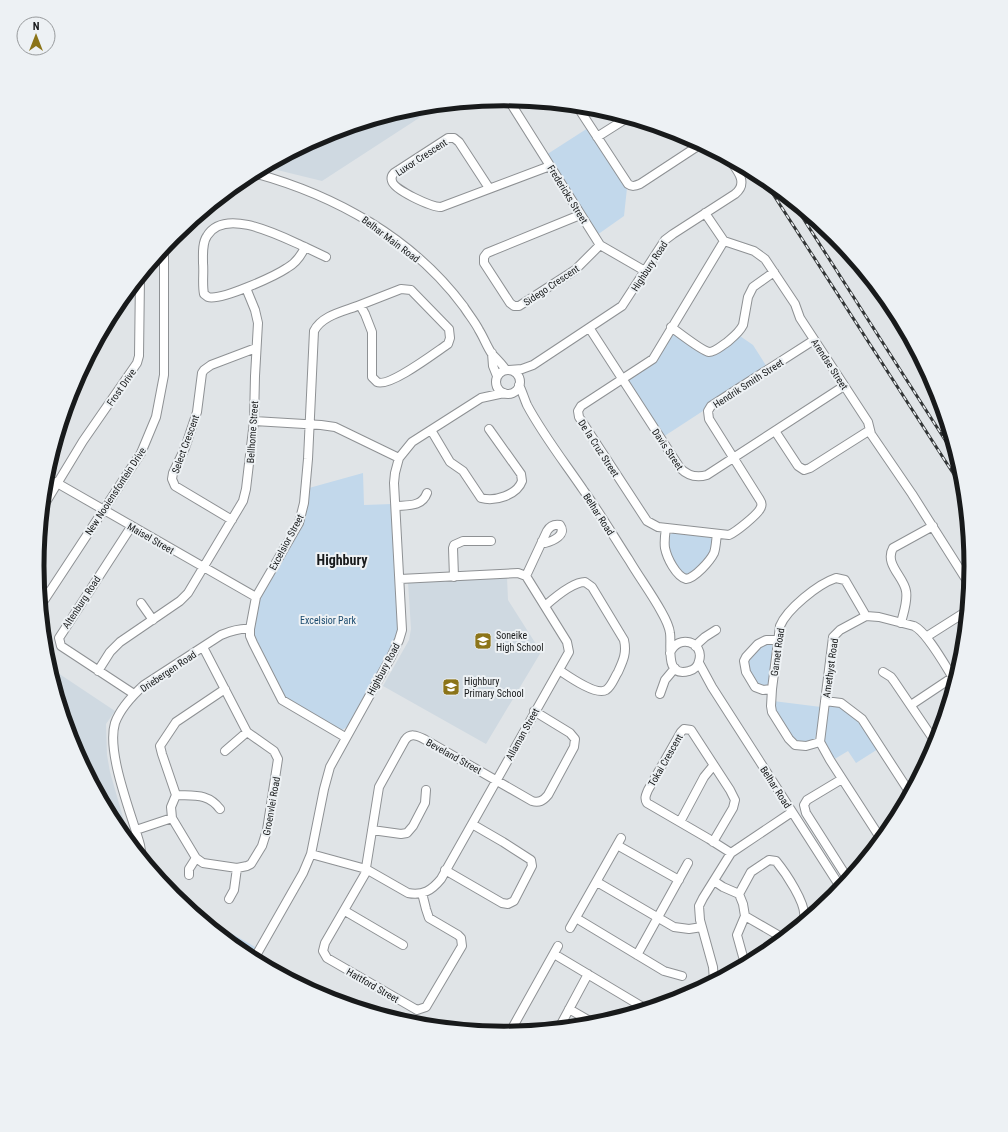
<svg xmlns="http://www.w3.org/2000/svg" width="1008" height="1132" viewBox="0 0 1008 1132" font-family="'Roboto Condensed',sans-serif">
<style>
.built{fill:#cfd9e1}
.green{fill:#c2d8eb}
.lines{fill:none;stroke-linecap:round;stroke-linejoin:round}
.minor-casing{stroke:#8e9194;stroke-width:10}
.minor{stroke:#fff;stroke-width:8}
.rail-casing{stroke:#323536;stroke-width:3}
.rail{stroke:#edf1f4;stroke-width:1.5;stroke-dasharray:4.5;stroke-linecap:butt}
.labels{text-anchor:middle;stroke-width:4;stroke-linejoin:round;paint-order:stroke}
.street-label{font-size:10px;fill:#181a1b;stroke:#edf1f4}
.park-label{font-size:10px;fill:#1b4b6e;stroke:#edf1f4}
.poi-label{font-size:10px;fill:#181a1b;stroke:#edf1f4;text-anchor:start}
.district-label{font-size:14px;font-weight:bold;fill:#181a1b;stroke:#edf1f4}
.rim{fill:none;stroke:#181a1b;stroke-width:5}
</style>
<rect width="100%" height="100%" fill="#e0e4e7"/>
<path class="built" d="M 439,105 L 322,181 L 265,167 L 326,134 L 413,108 Z
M 507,577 L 508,600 L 541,652 L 486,744 L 383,686 L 409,640 L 411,629 L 408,582 Z
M 49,667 L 115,711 L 106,724 L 107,755 L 110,772 L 130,842 L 116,825 L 72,744 Z"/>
<path class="green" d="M 588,128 L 627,188 L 624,216 L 597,235 L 546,155 Z
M 674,335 L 676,335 L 701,352 L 740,336 L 753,345 L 767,367 L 706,409 L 663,437 L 629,382 L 630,378 L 671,336 Z
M 363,473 L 364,505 L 392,504 L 398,630 L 392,649 L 347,727 L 340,731 L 285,699 L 253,634 L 258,600 L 304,517 L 309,488 Z
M 674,532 L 710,536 C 721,548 697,568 689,576 L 680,574 L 668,551 L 668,536 Z
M 763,643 L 772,644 L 774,647 L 769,683 L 766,686 L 759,686 L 747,670 L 746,661 Z
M 773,701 L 821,707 L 815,740 L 796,743 L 774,710 Z
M 834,703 L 856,717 L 878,749 L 856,763 L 848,751 L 833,760 L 823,743 L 828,706 Z
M 192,911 L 257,948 L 251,958 L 244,954 Z"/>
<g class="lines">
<g class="minor-casing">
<path id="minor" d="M 508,99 L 600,245 L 645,271
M 577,106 L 628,184 C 632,187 635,186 640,184 L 701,144
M 597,137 L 627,118
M 254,173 C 335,195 413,238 464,307 C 469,315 475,322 479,330 C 484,338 487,347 492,354 C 497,359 502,364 506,370
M 489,188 L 459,142 L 454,138 L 448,138 L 394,173 C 392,175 391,178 392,181 C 394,190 431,207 441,207 L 550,166
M 705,213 L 724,241 L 754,251 L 765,259 L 795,304 L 800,318 L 868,422 L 870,430 L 810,468 L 804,470 L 798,466 L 775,431
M 580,215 L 487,253 L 484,257 L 484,263 L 510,303 L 514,306 L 519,306 L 575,270 L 600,245
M 724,241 L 653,359 L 581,406 L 578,411 L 579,417 L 647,521 L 658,527 L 729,535 C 736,532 757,515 760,509 C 762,506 762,503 760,500 L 709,419 L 708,411 L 711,406 L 814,340
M 305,247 C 282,237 225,206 207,236 C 202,243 203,255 203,263 C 204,273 202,284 204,294 L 208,297 C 221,301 275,276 287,268 C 296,263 301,256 305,247 L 326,257
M 671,327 C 678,332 702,351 709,352 C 715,352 721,346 726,343 C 733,337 739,333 743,325 L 748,297 L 753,287 L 774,272
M 590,329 L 680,468 C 688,476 697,478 707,475 L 844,386
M 492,353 L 493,366 L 497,376
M 509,370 L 522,369 L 533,365 L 622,306 L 665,240 L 673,234 L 735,194 C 749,183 737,170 729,159
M496 382a12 12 0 1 1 24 0a12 12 0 1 1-24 0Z
M 519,385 C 522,391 524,398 527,405 C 543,435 565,463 584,491 C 600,513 614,537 629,560 C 639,577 651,593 661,611 C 665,618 669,625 670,633 C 672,646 664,678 689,671 C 694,670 698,666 699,661 C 705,642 678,633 670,653
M 254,421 L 321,425 L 335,427 L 399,458
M 431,430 L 450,462 L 463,471 L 481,498 C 495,502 517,495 522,481 L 521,474 L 489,429
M 870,430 L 871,434 L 912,494 L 969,584
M 46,479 L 57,483 L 256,597
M 396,506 C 408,505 422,507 427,493
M 43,507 L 83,441 L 137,363 L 139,356 L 140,277
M 232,520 L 175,486 L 172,479 L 173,473 L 185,448 L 197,412 L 202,373 L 204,370 L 211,365 L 256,348
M 131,527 L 59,638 L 61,646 L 134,694
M 666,528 C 665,535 664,541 665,548 C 667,558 676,576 686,579 C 695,578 710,561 714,553 C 716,547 716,540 717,534
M 526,576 L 547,531 C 550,526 554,524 560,525 C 567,535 553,541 545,543 L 542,541
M 454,577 L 453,548 L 454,545 L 463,541 L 491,541
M 141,603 L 153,620
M 41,605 L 141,453 L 156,417 L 164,375 L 164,247
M 545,606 C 554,598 573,582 585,582 L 592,587 L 624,640 C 627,653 623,661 618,672 C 614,678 612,686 606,690 C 596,696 568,676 559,670
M 901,623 C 903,614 908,601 906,591 C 904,577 884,564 893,548 L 933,526
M 926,637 L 967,611
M 695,646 L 705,637 L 716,630
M 203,647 L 247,732 L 274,751 L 278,759 L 267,830 L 262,846 L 251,864 L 247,866 L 237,868 L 203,863 L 196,858 L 172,818 L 171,807 L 176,795 L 162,754 L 160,746 L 176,722 L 225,689
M 699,663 L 712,687 L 841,888
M 98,671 L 110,652 L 120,642 L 180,601 L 188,593 L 243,501 L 246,489 L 254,421 L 255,376 L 258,323 L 255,310 L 246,288
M 883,672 L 891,677 L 894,681 L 936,743
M 772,689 L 763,690 L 755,687 L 746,672 L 744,661 L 746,657 L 758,644 L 766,640 L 778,640
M 660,694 L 665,680 L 675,668
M 825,701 L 841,703 L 862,719 L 910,793
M 911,705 L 956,675
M 345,737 L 282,700 L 253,643 L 250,636 L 250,629 L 256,597 L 299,523 L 304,503 L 308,459 L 314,331 C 322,315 345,311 360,305 L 365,314 L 372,332 L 372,377 C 373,378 376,381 377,382 C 389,388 436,352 448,344 L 450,338 L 449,329 L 411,290 L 401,289 L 360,305
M 820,742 L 806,746 L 795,745 L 789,739 L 772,712 L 771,706 L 772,689 L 780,626 C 787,609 818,584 836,578 L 845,580 L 866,616
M 225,751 L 247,732
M 842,779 L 807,800 L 804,805 L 806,813 L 848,879
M 176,795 C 194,796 208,793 220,809
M 680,822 L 704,777 L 713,766
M 136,830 L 172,818
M 372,830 L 401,834 L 407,833 L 413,826 L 425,803 L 426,790
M 881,839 L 830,760 L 820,742 L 833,637 L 840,630 L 866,616 L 879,617 L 914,626 C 927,632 946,667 955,681
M 713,842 L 733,808 L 735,800 L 730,790 L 691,730 L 684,729 L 681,732 L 648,790 C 646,795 644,798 647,803 L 709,839 L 731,853
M 617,845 L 679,880
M 311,854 L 366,869 L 408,893 C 423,896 432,890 441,879 L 569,652 L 567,642 L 526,576 L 518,573 L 400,579
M 142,857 L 140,845 C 132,815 106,753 115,723 C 120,709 133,695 144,685 L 221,635 C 231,631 240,628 250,629
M 445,870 L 502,903 L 508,904 L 514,901 L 532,866 L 531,860 L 503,842 L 472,824
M 189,875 L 189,869 L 196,858
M 714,881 L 723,887 L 739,894 L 743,904 L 745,916 L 737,935 L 745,964
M 597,882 L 674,927 L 689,929 L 702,927
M 422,893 L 426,909 L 429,918 L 458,935 L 461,938 L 462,946 L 426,1007 L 417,1010 L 327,958 L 323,951 L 325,943 L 365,874 L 379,787 L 405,740 C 410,733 416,735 424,739 L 532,801 C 539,803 543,801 548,795 L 574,747 L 575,739 L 570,733 L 534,711
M 739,894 L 751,872 L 769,860 L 776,861 C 785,872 807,904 804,918
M 229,899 L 234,890 L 237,868
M 345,911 L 403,945
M 745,916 L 783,938
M 576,918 L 664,971 L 682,976
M 570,928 L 621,838
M 554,954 L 646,1009
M 637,955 L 688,863
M 254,959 L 303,873 L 311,854 L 324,789 L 330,767 L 391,657 L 399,640 L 402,630 L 394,483 L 395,473 L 399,458 L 412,442 L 481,398 L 504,393
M 714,981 L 713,967 L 700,920 L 699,906 L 703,898 L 731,853 L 792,812
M 569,1009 L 595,1024
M 559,1028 L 588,974
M 510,1032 L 558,946"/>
</g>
<use href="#minor" class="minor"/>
<g class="rail-casing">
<path id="rail" d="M 762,177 L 964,490
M 792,201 L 956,457"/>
</g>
<use href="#rail" class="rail"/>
</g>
<defs>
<g id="school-square" transform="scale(0.9)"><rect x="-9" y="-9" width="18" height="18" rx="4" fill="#8b7418" stroke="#edf1f4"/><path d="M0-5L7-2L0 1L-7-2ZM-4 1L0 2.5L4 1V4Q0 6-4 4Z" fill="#fff"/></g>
</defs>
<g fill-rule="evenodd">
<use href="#school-square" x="483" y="641"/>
<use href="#school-square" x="451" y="687"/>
</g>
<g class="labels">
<g class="street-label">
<text transform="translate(421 157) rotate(-33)" y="4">Luxor Crescent</text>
<text transform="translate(568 194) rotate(58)" y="4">Fredericks Street</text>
<text transform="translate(391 239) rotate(37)" y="4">Belhar Main Road</text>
<text transform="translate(649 266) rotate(-57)" y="4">Highbury Road</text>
<text transform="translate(551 285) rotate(-34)" y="4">Sidego Crescent</text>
<text transform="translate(830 364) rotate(57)" y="4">Arendse Street</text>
<text transform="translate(748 383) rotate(-33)" y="4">Hendrik Smith Street</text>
<text transform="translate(121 387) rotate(-55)" y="4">Frost Drive</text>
<text transform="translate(252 432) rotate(-86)" y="4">Bellhome Street</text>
<text transform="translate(185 444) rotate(-70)" y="4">Select Crescent</text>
<text transform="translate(599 448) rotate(57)" y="4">De la Cruz Street</text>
<text transform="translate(668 449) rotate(56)" y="4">Davis Street</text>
<text transform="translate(115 491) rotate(-57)" y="4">New Nooiensfontein Drive</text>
<text transform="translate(599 514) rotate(57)" y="4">Belhar Road</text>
<text transform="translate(151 538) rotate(30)" y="4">Maisel Street</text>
<text transform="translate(286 542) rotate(-62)" y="4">Excelsior Street</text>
<text transform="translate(81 602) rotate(-57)" y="4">Altenburg Road</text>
<text transform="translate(777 652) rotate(-82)" y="4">Garnet Road</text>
<text transform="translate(830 668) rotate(-82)" y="4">Amethyst Road</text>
<text transform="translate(383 669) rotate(-62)" y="4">Highbury Road</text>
<text transform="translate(168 671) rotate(-34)" y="4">Driebergen Road</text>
<text transform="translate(522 734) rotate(-61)" y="4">Allaman Street</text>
<text transform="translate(454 756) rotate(29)" y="4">Beveland Street</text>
<text transform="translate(665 760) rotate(-60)" y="4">Tokai Crescent</text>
<text transform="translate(776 787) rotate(57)" y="4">Belhar Road</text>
<text transform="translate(271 806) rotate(-80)" y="4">Groenvlei Road</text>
<text transform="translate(373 985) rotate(30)" y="4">Hattford Street</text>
</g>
<g class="park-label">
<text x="328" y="624">Excelsior Park</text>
</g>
<g class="poi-label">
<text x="496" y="639">Soneike<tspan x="496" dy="12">High School</tspan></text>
<text x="464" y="685">Highbury<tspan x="464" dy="12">Primary School</tspan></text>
</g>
<g class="district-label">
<text x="342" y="565">Highbury</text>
</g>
</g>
<path d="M0 0H1008V1132H0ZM44 566a460 460 0 1 1 920 0a460 460 0 1 1-920 0Z" fill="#edf1f4" fill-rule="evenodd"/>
<path class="rim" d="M44 566a460 460 0 1 1 920 0a460 460 0 1 1-920 0Z"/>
<g transform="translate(36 36)"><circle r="19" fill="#edf1f4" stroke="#989b9d"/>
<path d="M0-3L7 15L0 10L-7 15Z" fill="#8b7418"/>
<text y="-6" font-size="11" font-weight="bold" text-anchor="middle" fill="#181a1b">N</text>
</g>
</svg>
